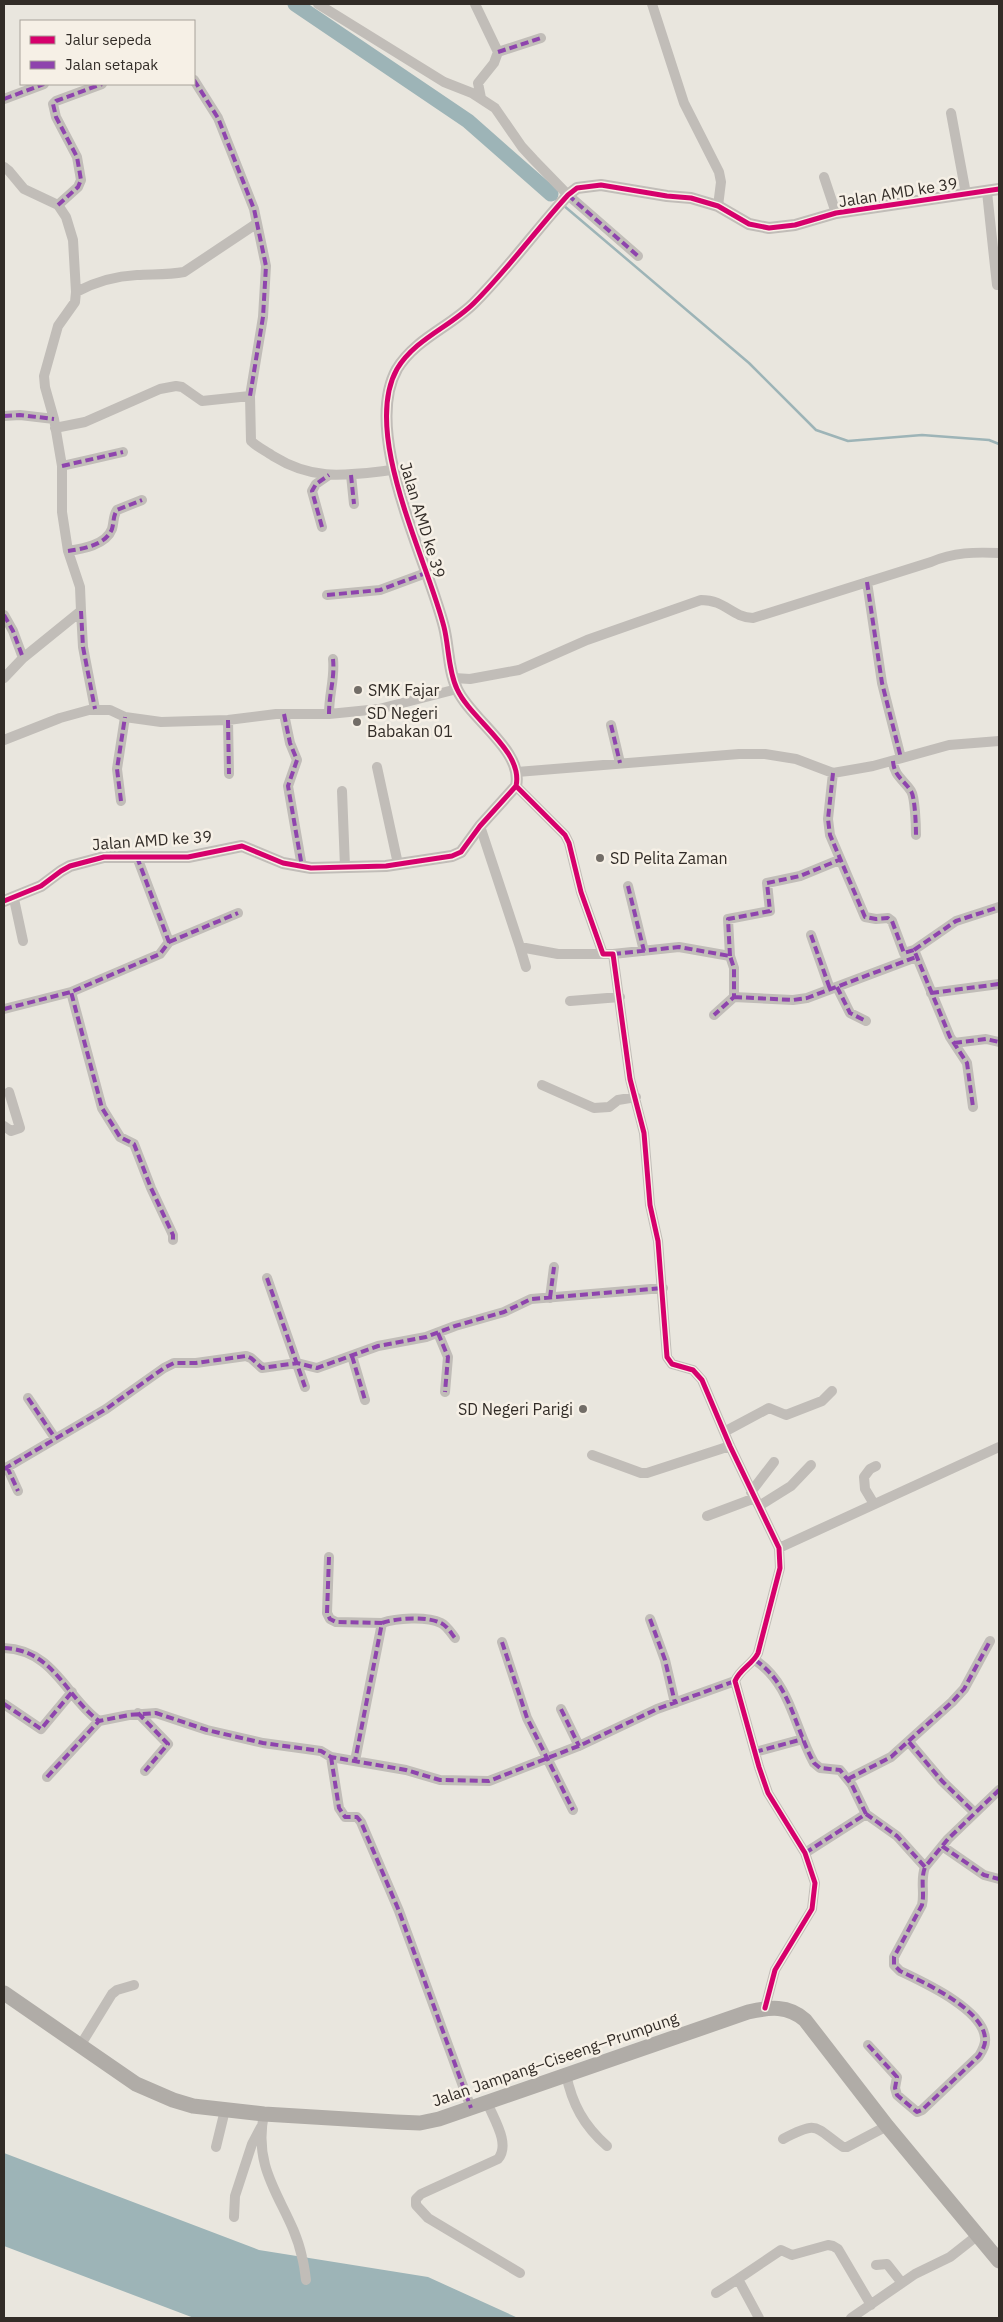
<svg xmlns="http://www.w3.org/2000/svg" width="1003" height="2322" viewBox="0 0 1003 2322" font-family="'IBM Plex Sans',sans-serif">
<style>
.water{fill:#9db4b7}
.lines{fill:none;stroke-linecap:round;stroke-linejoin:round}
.stream{stroke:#9db4b7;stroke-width:2.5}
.river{stroke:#9db4b7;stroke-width:15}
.minor{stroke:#c1bdb8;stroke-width:10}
.tertiary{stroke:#c1bdb8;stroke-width:12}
.primary{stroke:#b0aca7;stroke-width:15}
.quiet{stroke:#8e44ad;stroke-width:4;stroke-dasharray:8 4;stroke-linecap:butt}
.cycleway-casing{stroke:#f6f0e6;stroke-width:8}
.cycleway{stroke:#d6006c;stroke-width:5}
.poi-dot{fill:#726d67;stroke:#f6f0e6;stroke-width:2}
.labels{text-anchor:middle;stroke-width:5;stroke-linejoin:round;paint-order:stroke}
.street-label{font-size:16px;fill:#322c27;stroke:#f6f0e6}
.poi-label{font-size:16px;fill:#322c27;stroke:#f6f0e6;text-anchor:start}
</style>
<rect width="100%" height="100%" fill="#e9e6de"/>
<path class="water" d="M 4,2153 L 259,2250 L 428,2277 L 518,2318 L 194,2318 L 4,2246 Z"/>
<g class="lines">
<path class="stream" d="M 551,194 L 557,200
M 563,205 L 749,363 L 816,430 L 848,441 L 922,435 L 989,440 L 999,444"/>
<path class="river" d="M 295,4 L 468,121 L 551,194"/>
<path class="minor" d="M 318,4 L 444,82 L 472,93 L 495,108 L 522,147 L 534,160 L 568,195 L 638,256
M 475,4 L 498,52 L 494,63 L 478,83 L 481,98
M 652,4 L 684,103 L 719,172 L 721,182 L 718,206
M 498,52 L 541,38
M 194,80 L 218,118 L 254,209 L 266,266 L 263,317 L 250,396 L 251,441 C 257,447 266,451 273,456 C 315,482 347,475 393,470
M 4,99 L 44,84
M 951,113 L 966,194
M 4,167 L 9,171 L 24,189 L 58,205 L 66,217 L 73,240 L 76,292 L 75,302 L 58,326 L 44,376 L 45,387 L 54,419 L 62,466 L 62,512 L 68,551 L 80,587 L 81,611 L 23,658 L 4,678
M 824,177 L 836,213
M 987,192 L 997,285
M 58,205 L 78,187 L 81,180 L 77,157 L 56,117 L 53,104 L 56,101 L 102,84
M 76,292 C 95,282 115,276 137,275 C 153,274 168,275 184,272 L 256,224
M 4,416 L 20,415 L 54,419
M 55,428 L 85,422 L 160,389 L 176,386 L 182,387 L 202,401 L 250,396
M 62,466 L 123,452
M 351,475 L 354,504
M 322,527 L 312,491 L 316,484 L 329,475
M 68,551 C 82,549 106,545 112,529 C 114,522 113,516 117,510 L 142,500
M 867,582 L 882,683 L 901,758
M 327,595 L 380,590 L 426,573
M 81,611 L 83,647 L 95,709
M 4,615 L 13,631 L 23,658
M 454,678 L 470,679 L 519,670 L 587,640 L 701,600 C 726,600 731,617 753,618 L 931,562 C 954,552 975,552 999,553
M 284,714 L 290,743 L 297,760 L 288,786 L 302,867
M 329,714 C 329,693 335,679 333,659
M 228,720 L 229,774
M 611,725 L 620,763
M 4,740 L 60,718 L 89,710 L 110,710 L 125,717 L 161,722 L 228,720 L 276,714 L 329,714 L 379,709 L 457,689
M 893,761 C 894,776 903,779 911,791 C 915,797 916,826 916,835
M 377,767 L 398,864
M 517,772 L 739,754 L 765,754 L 796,759 L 833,773 L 873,766 L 949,745 L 999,741
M 833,773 L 828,819 L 830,835 L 865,917 L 876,919 L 888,918 L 892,921 L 904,953 L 914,950 L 950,1037 L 967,1063 L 973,1107
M 516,786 L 565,835 L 569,843 L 581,892 L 603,954 L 613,954 L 630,1079 L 644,1133 L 650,1205 L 658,1241 L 667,1357 L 672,1364 L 693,1370 L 702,1380 L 730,1446 L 779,1548 L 780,1568 L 758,1653 C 753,1664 740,1669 735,1681 L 759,1767 L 768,1793 L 805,1853 L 815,1883 L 812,1909 L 775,1970 L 765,2008
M 342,791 L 345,867
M 121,801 L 117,769 L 125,717
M 480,826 L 520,947 L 558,954 L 603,954
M 137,857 L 169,942 L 160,954 L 71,992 L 102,1108 L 120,1137 L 134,1144 L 151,1188 L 173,1235 L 173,1240
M 628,886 L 644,951
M 14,899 L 23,941
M 811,935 L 830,989
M 169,942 L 238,913
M 520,947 L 526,967
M 914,950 L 956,921 L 999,907
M 613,954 L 679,947 L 730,956 L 734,968 L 734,997 L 714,1015
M 730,956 L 728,919 L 770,911 L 767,883 L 800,876 L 839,860
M 837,987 L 850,1013 L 866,1021
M 931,993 L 999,984
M 734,997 L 793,1000 L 807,998 L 916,957
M 570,1001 L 620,997
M 4,1009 L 71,992
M 954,1043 L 986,1039 L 999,1042
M 542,1085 L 594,1108 L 609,1107 L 618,1100 L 636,1097
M 4,1126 L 11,1131 L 20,1128 L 9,1092
M 267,1278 L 305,1387
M 550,1298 L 554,1267
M 438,1333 L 448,1357 L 445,1392
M 352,1356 L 365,1400
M 28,1398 L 55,1438
M 724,1432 L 769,1408 L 786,1415 L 822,1401 L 832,1391
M 592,1455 L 641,1473 L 647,1473 L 730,1446
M 7,1467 L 18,1491
M 4,1469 L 106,1409 L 164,1368 L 174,1363 L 196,1363 L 246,1356 L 251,1358 L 262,1368 L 297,1363 L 317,1368 L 378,1346 L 426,1337 L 455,1326 L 504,1312 L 531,1299 L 663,1288
M 751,1492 L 774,1462
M 874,1504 L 865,1489 L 864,1477 L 870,1469 L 876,1466
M 759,1506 L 791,1486 L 811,1465
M 707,1516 L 755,1498
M 779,1548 L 999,1447
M 329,1557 L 327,1613 L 330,1619 L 336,1622 L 382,1623 L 355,1761
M 650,1619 L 665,1660 L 675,1703
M 382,1623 C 396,1618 427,1616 441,1623 C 447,1626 451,1633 455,1638
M 502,1642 L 527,1718 L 573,1810
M 4,1648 C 54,1650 66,1697 99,1721 L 129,1715 L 156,1713 L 207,1730 L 263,1743 L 321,1751 L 331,1757 L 406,1770 L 440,1780 L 489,1781 L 581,1745 L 657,1709 L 735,1681
M 755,1660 C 791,1684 794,1727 814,1763 L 820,1768 L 840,1770 L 852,1785 L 866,1814
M 4,1704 L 41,1729 L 72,1692
M 561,1709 L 579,1746
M 138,1713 L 168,1744 L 145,1771
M 909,1742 L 942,1781 L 974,1812
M 755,1752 L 803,1739
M 331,1757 L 339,1808 L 345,1817 L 357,1817 L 361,1822 L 399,1911 L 471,2108
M 47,1777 L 99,1721
M 848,1779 L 891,1757 L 952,1702 L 964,1689 L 990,1641
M 942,1846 L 984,1875 L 999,1879
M 805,1853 L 866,1814 L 897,1836 L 925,1867 L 948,1839 L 999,1790
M 868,2045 L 897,2077 L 895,2088 L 897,2095 L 917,2112 L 922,2110 L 979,2056 C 982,2051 986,2045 985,2038 C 983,2009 923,1982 900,1971 L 894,1965 L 894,1957 L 922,1905 C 925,1892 920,1881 925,1867
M 80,2046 L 112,1994 L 117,1990 L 134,1985
M 566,2074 C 572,2104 584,2126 607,2146
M 487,2102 C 493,2118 511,2144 498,2159 L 421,2194 L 416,2199 L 416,2205 L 428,2218 L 520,2273
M 264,2114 C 251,2176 291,2205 302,2257 C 304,2264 305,2272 306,2280
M 783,2139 C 819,2120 814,2127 843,2147 L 847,2147 L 887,2126
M 216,2147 L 225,2110
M 234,2217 L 235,2196 L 252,2144 L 261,2127
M 876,2265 L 887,2264 L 902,2283
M 738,2279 L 781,2250 L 792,2255 L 828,2245 L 833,2246 L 838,2249 L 871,2305
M 716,2293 L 738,2279 L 759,2318
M 851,2318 L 915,2274 L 950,2257 L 978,2235"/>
<path class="tertiary" d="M 4,901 L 41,886 L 61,871 L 70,866 L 104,857 L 188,857 L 242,846 L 283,863 L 311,868 L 386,866 L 452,856 L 461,852 L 480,826 L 516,786 C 524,751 471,720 457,689 C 448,670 449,647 444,627 C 427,559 361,433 397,369 C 415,339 450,327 474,303 C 508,269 536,230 568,195 L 577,188 L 601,185 L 667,196 L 691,198 L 718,206 L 749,224 L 769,228 L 795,225 L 836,213 L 999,189"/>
<path class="primary" d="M 4,1993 L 136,2084 L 173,2100 L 193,2106 L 264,2114 L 396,2122 L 420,2123 L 439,2119 L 748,2012 C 770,2007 788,2005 805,2020 L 887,2126 L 999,2261"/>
<path class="quiet" d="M 498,52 L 541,38
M 194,80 L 218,118 L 254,209 L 266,266 L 263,317 L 250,396
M 4,99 L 44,84
M 568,195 L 638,256
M 58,205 L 78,187 L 81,180 L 77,157 L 56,117 L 53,104 L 56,101 L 102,84
M 4,416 L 20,415 L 54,419
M 62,466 L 123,452
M 351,475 L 354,504
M 322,527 L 312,491 L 316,484 L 329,475
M 68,551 C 82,549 106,545 112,529 C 114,522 113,516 117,510 L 142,500
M 867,582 L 882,683 L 901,758
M 327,595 L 380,590 L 426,573
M 81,611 L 83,647 L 95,709
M 4,615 L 13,631 L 23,658
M 284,714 L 290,743 L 297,760 L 288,786 L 302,867
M 329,714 C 329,693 335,679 333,659
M 228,720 L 229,774
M 611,725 L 620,763
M 893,761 C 894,776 903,779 911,791 C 915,797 916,826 916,835
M 833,773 L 828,819 L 830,835 L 865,917 L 876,919 L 888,918 L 892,921 L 904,953 L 914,950 L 950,1037 L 967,1063 L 973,1107
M 121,801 L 117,769 L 125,717
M 137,857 L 169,942 L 160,954 L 71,992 L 102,1108 L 120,1137 L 134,1144 L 151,1188 L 173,1235 L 173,1240
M 628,886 L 644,951
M 811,935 L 830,989
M 169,942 L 238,913
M 914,950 L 956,921 L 999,907
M 613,954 L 679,947 L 730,956 L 734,968 L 734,997 L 714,1015
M 730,956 L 728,919 L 770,911 L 767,883 L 800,876 L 839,860
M 837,987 L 850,1013 L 866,1021
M 931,993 L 999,984
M 734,997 L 793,1000 L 807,998 L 916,957
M 4,1009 L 71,992
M 954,1043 L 986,1039 L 999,1042
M 267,1278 L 305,1387
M 550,1298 L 554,1267
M 438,1333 L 448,1357 L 445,1392
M 352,1356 L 365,1400
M 28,1398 L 55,1438
M 7,1467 L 18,1491
M 4,1469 L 106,1409 L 164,1368 L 174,1363 L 196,1363 L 246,1356 L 251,1358 L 262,1368 L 297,1363 L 317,1368 L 378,1346 L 426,1337 L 455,1326 L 504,1312 L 531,1299 L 663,1288
M 329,1557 L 327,1613 L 330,1619 L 336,1622 L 382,1623 L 355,1761
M 650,1619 L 665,1660 L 675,1703
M 382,1623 C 396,1618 427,1616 441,1623 C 447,1626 451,1633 455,1638
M 502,1642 L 527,1718 L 573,1810
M 4,1648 C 54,1650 66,1697 99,1721 L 129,1715 L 156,1713 L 207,1730 L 263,1743 L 321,1751 L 331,1757 L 406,1770 L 440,1780 L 489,1781 L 581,1745 L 657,1709 L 735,1681
M 755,1660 C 791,1684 794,1727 814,1763 L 820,1768 L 840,1770 L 852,1785 L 866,1814
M 4,1704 L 41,1729 L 72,1692
M 561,1709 L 579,1746
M 138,1713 L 168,1744 L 145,1771
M 909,1742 L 942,1781 L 974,1812
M 755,1752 L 803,1739
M 331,1757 L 339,1808 L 345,1817 L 357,1817 L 361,1822 L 399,1911 L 471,2108
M 47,1777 L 99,1721
M 848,1779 L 891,1757 L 952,1702 L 964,1689 L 990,1641
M 942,1846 L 984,1875 L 999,1879
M 805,1853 L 866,1814 L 897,1836 L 925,1867 L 948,1839 L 999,1790
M 868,2045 L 897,2077 L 895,2088 L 897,2095 L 917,2112 L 922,2110 L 979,2056 C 982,2051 986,2045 985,2038 C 983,2009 923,1982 900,1971 L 894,1965 L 894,1957 L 922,1905 C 925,1892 920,1881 925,1867"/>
<g class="cycleway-casing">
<path id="cycleway" d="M 516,786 L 565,835 L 569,843 L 581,892 L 603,954 L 613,954 L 630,1079 L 644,1133 L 650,1205 L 658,1241 L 667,1357 L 672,1364 L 693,1370 L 702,1380 L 730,1446 L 779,1548 L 780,1568 L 758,1653 C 753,1664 740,1669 735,1681 L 759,1767 L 768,1793 L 805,1853 L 815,1883 L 812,1909 L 775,1970 L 765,2008
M 4,901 L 41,886 L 61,871 L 70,866 L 104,857 L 188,857 L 242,846 L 283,863 L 311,868 L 386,866 L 452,856 L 461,852 L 480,826 L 516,786 C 524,751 471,720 457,689 C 448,670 449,647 444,627 C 427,559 361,433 397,369 C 415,339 450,327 474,303 C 508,269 536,230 568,195 L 577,188 L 601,185 L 667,196 L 691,198 L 718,206 L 749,224 L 769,228 L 795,225 L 836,213 L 999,189"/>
</g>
<use href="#cycleway" class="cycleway"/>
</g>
<g class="poi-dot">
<circle cx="358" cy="690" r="5"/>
<circle cx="357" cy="722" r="5"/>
<circle cx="600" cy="858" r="5"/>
<circle cx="583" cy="1409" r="5"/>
</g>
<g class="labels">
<g class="street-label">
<text transform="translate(898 192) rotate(-9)" y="6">Jalan AMD ke 39</text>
<text transform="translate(423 520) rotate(73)" y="6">Jalan AMD ke 39</text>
<text transform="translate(152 840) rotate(-4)" y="6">Jalan AMD ke 39</text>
<text transform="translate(555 2059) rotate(-19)" y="6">Jalan Jampang–Ciseeng–Prumpung</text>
</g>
<g class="poi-label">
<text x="368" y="696">SMK Fajar</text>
<text x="367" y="719">SD Negeri<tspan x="367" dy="18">Babakan 01</tspan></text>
<text x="610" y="864">SD Pelita Zaman</text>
<text x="573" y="1415" text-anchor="end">SD Negeri Parigi</text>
</g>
</g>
<rect width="1003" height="2322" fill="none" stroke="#322c27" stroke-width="10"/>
<rect x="20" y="20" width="175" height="65" fill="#f6f0e6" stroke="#a8a29a"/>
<rect x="30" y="36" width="25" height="8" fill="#d6006c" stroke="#a8a29a"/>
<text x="65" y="45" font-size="15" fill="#322c27">Jalur sepeda</text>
<rect x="30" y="61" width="25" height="8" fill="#8e44ad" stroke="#a8a29a"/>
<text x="65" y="70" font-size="15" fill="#322c27">Jalan setapak</text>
</svg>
